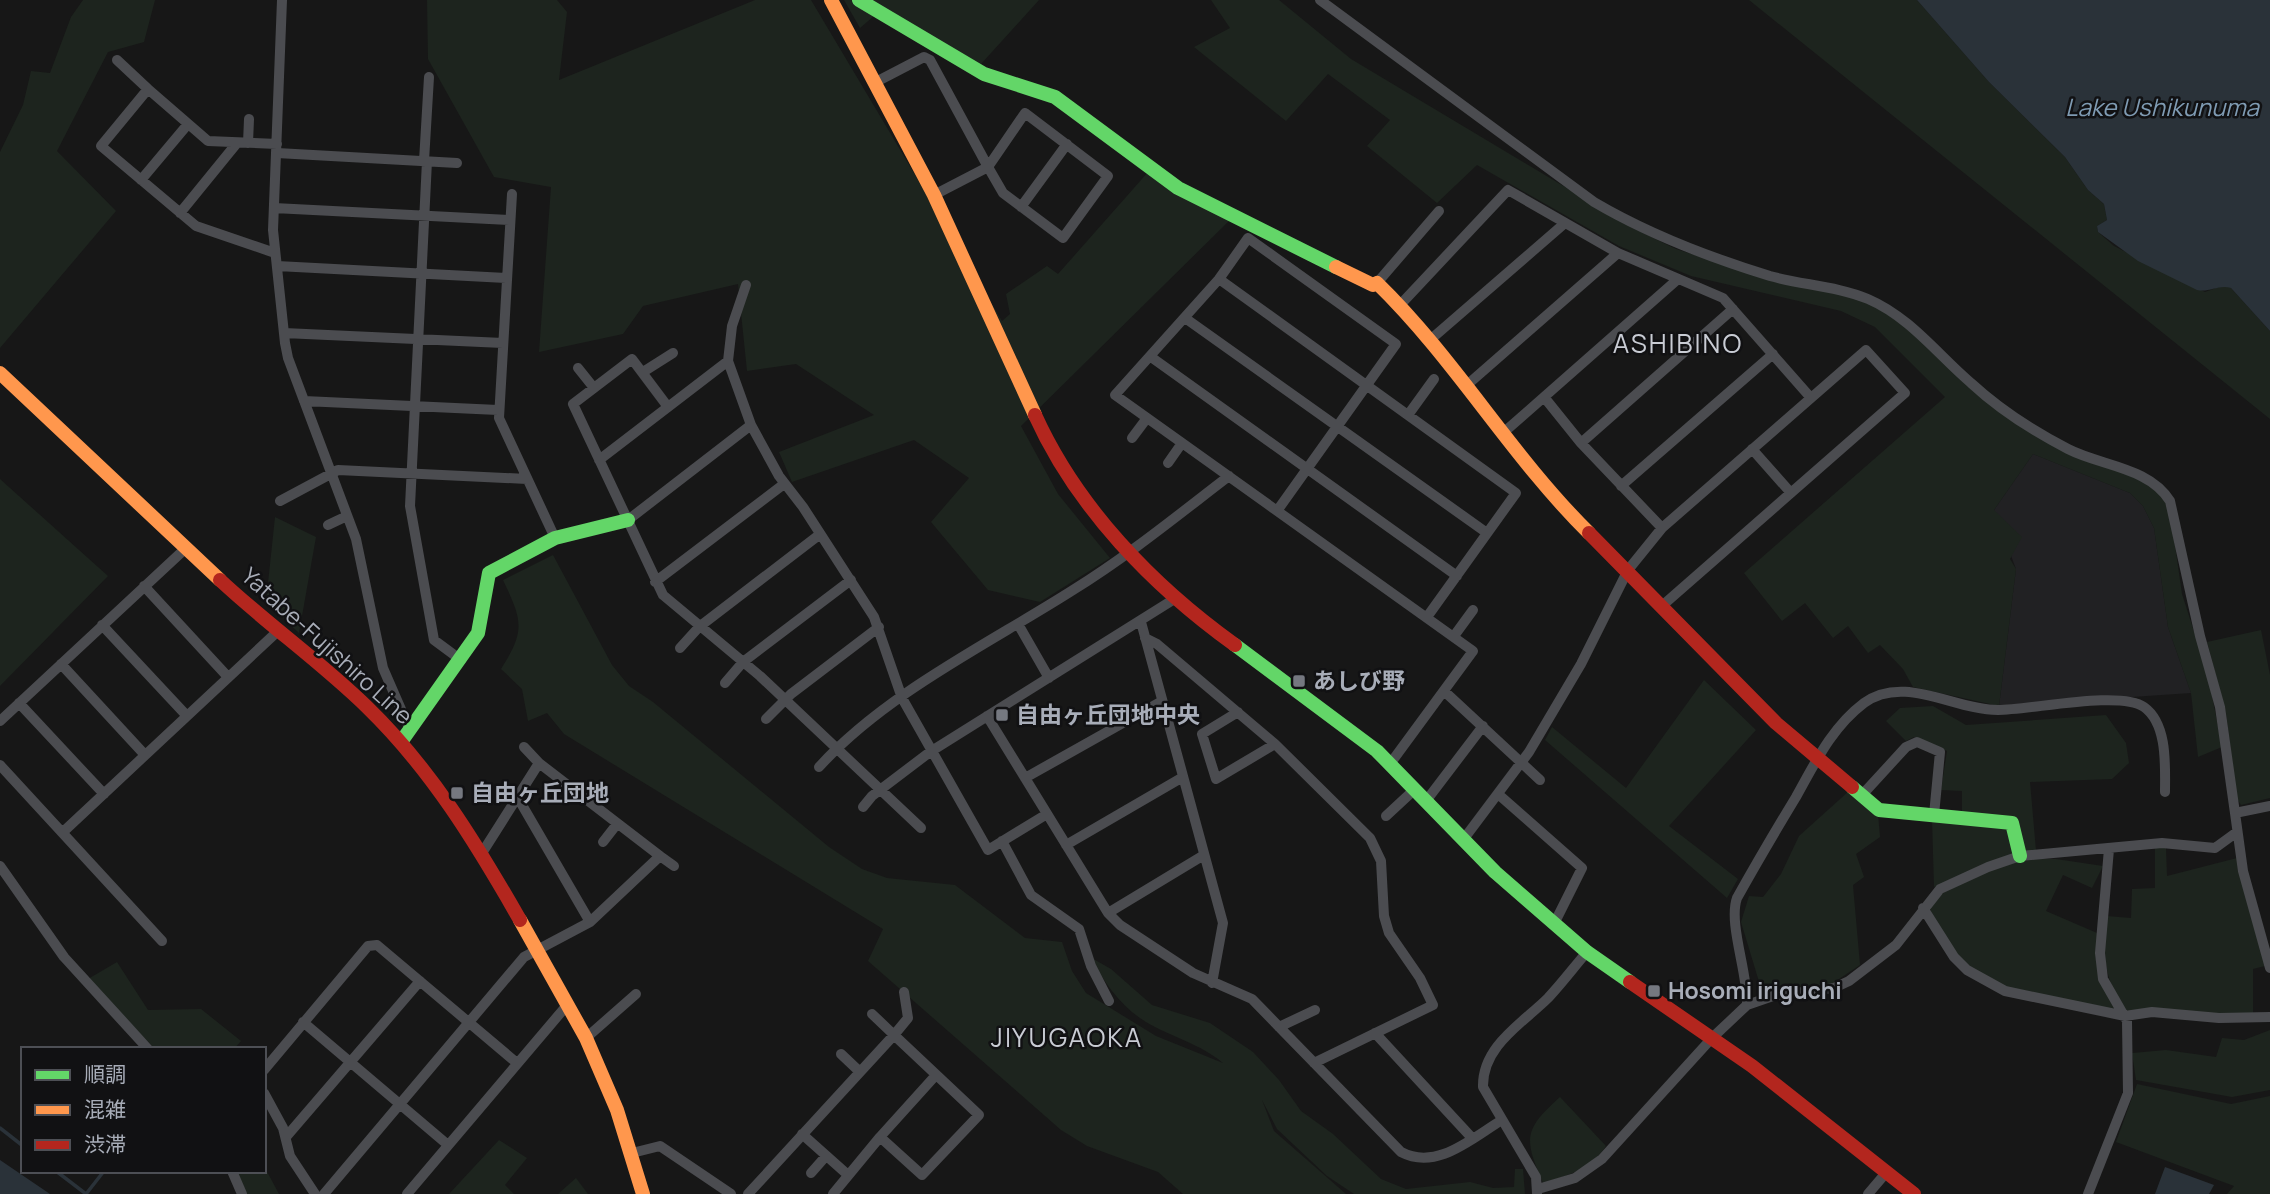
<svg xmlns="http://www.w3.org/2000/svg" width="2270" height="1194" viewBox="0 0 2270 1194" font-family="Manrope,'Noto Sans JP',sans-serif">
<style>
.built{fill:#212123}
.green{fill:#1d241e}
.water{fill:#2a3239}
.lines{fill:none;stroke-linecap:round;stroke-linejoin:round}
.stream{stroke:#2a3239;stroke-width:3.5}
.street{stroke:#4b4c50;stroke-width:10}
.fast{stroke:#63d668;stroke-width:14}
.slow{stroke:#ff974d;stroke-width:14}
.jam{stroke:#b3261e;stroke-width:14}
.poi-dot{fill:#757880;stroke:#111113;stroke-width:2.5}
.labels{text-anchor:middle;stroke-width:5;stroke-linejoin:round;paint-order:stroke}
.street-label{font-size:23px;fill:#a8adb8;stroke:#111113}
.poi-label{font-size:23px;font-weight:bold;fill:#a8adb8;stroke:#111113;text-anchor:start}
.water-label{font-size:24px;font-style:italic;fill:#7f9bb3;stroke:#111113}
.quarter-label{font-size:26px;letter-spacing:2px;fill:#c9ccd4;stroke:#111113}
</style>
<rect width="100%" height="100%" fill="#171717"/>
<path class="built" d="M 2033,454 L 2130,493 L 2143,506 L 2154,528 L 2168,627 L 2191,693 L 1999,706 L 2016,569 L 1994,510 Z"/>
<path class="green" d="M 83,0 L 155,0 L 144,42 L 108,52 L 57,151 L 116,211 L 0,348 L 0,152 L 23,105 L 31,71 L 50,73 L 71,17 Z
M 427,0 L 557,0 L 567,12 L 559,80 L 755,0 L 811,0 L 1002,321 L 1010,314 L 1006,294 L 1047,266 L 1058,274 L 1149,171 L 1232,218 L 1021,426 L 1058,494 L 1110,558 L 1040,602 L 988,590 L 931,522 L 969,478 L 914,440 L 792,482 L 779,452 L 874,415 L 796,364 L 747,371 L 738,284 L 643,306 L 623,334 L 539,352 L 551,187 L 494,177 L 428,59 Z
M 844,0 L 1039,0 L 981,64 L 882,9 L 860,28 Z
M 1211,0 L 1279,0 L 1351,59 L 1637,230 L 1676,249 L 1770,279 L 1853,296 L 1895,317 L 2057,446 L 2140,479 L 2165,498 L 2171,517 L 2182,594 L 2208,675 L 2222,747 L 2198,757 L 2191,693 L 2168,627 L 2154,528 L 2143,506 L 2130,493 L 2033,454 L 1994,510 L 2022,537 L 2010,559 L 2016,569 L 1999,706 L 1913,687 L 1903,669 L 1880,645 L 1868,653 L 1848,626 L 1833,638 L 1805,603 L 1782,621 L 1744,573 L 1945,397 L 1875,327 L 1841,311 L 1691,276 L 1619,246 L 1477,165 L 1437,203 L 1367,146 L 1390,120 L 1328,74 L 1286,121 L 1194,47 L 1230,28 Z
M 1749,0 L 1917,0 L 1989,82 L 2065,157 L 2088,190 L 2104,204 L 2107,220 L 2097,226 L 2098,232 L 2114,246 L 2205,292 L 2224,285 L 2231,288 L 2270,331 L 2270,419 Z
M 0,479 L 108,576 L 0,686 Z
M 275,517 L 316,537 L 299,633 L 266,602 Z
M 553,555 L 612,665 L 629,686 L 653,702 L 829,847 L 862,869 L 887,878 L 955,885 L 1025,938 L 1062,942 L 1072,971 L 1086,993 L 1156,1036 L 1223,1063 C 1201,1044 1171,1037 1146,1022 C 1121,1007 1104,982 1090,957 L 1111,969 L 1152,1005 L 1210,1023 L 1253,1052 L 1279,1080 L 1301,1111 L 1333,1134 L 1381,1179 L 1406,1189 L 1470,1182 L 1493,1188 L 1514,1187 L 1515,1169 L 1523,1169 L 1525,1194 L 1354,1194 L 1327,1176 L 1277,1129 L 1262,1100 L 1274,1131 L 1346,1194 L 1183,1194 L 1158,1172 L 1087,1146 L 1061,1130 L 868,961 L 883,929 L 564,734 L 547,713 L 528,721 L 522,689 L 501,669 C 526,630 522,620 503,580 Z
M 2261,630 L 2270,675 L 2270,798 L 2241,805 L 2237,799 L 2226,713 L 2207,642 Z
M 1704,680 L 1756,730 L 1669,826 L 1738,879 L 1727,898 L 1545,740 L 1552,727 L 1626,788 Z
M 1933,706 L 1966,725 L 2106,715 L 2126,743 L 2129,763 L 2112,779 L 2030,782 L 2036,851 L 2017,852 L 1934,887 L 1932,819 L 1962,822 L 1962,791 L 1941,790 L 1947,751 L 1914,737 L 1906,741 L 1886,721 L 1900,708 Z
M 1849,791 L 1878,814 L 1880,837 L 1856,854 L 1864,877 L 1853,885 L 1860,965 L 1827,987 L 1763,995 L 1741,922 L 1749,896 L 1763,897 L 1781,874 L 1799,836 Z
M 2155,848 L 2166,848 L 2167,876 L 2237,858 L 2265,966 L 2253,969 L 2253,1016 L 2125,1011 C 2103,975 2103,957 2107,916 L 2131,918 L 2132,889 L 2155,888 Z
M 2025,859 L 2056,859 L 2103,866 L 2092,888 L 2063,875 L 2046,911 L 2097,933 L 2099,974 L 2116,1010 C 2063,1000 1994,998 1956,954 C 1946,942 1939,926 1931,912 L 1930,907 C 1945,882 1997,867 2025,859 Z
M 117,962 L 148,1010 L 201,1009 L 241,1041 L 234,1049 L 155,1049 L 88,979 Z
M 2270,1030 L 2270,1090 L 2232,1097 L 2136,1080 L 2132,1053 L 2166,1050 L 2216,1057 L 2222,1038 L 2244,1040 Z
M 2137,1084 L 2231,1104 L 2270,1096 L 2270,1194 L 2227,1194 L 2234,1186 L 2116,1142 Z
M 1560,1097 L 1606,1146 C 1592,1168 1568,1176 1543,1183 C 1524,1139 1523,1130 1560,1097 Z
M 499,1140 L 527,1158 L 505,1185 L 514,1194 L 449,1194 Z
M 264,1166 L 279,1194 L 247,1194 L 237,1171 L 264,1171 Z
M 576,1178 L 588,1194 L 558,1194 Z"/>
<path class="water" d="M 1917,0 L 2270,0 L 2270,331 L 2231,288 C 2219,284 2209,293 2197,290 L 2138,261 L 2098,232 L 2097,226 L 2107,220 L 2104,204 L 2088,190 L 2065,157 L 1989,82 Z
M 0,1160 L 50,1194 L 0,1194 Z
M 2165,1167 L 2214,1185 L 2209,1194 L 2155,1194 Z"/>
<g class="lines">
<path class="stream" d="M 0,1128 L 23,1146
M 56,1171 L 86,1194 L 104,1171"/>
<path class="street" d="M 282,0 L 273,230 L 285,343 L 288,358 L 356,539 L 383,668 L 410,730
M 1320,0 L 1594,202 C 1650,235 1708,257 1770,276 C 1802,285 1837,286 1868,299 C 1910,317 1938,355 1971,383 C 1998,408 2035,432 2068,449 C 2101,466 2149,467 2170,501 L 2200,636 L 2220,707 L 2235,813 L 2270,806
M 117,60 L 148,89
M 874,83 L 924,57 L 930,60 L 988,167 L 934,195
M 1025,113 L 1108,176 L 1063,238 L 1003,193 L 988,167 Z
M 248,143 L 249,119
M 277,153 L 457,163
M 424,161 L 429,77
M 427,161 L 410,506 L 434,640 L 461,660
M 141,180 L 188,124
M 512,194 L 499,418 L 555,538
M 1021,207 L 1067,144
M 274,208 L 509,220
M 180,213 L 237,143
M 275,253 L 196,226 L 101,146 L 148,89 L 208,141 L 277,144
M 277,266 L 506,278
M 1219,279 L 1516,493 L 1427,617
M 1377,283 L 1439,211
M 746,285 L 732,326 L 728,361 L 751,425 L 779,476 L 803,507 L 874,617 L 902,698 L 988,850 L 1047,814
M 1401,304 L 1508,190 L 1618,253 L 1723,298 L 1811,398
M 1185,318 L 1487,533
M 284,333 L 503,343
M 1430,340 L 1565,223
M 1151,357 L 1457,576
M 578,368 L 594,388
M 643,372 L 673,353
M 1467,385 L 1618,253
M 304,401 L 498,410
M 668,407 L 632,359 L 573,404 L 663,595 L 760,676 L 921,828
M 1408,415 L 1434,379
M 1503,433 L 1544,397
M 1132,438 L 1147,418
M 1581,443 L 1733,309
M 1752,449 L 1791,493
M 599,460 L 728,361
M 1168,463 L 1182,443
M 1621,486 L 1773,354
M 280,501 L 338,470 L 527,479
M 1277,511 L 1396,344 L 1248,238 L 1219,279 L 1115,395 L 1473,651 L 1390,764
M 628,520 L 751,425
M 328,525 L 347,516
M 1662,528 L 1581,443 L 1544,397 L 1678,279
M 655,582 L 784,484
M 144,586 L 228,677
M 1141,622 L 1223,923 L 1212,983
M 1018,624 L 1049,678
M 102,625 L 187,716
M 1454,636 L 1473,610
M 1145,638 L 1157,644 L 1275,744 L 1370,838 L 1381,861 L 1384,916 L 1389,933 L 1420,978 L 1433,1005 L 1314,1063
M 680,648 L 699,627 L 819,535
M 61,664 L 145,755
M 725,683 L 743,662 L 851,580
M 1444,691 L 1540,780
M 19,703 L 104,794
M 1238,712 L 1202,734 L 1216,779 L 1275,744
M 987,716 L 1108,913 L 1120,925 L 1193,973 L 1252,999 L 1401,1152 C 1437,1171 1472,1138 1502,1120
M 766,719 L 791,694 L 879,627
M 0,721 L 186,548
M 524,747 L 539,763
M 0,765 L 162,941
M 819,767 C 886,693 990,643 1073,590 C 1128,556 1178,515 1229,476
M 1025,778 L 1162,701
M 1498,794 L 1582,868 L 1554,924
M 1862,795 L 1906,747 L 1917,742 L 1940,752 L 1934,815
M 518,798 L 590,922
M 1426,801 L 1483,726
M 863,807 L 872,796 L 930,752 L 1176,598
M 2235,813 L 2243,871 L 2270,968
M 1386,816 L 1414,790
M 63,832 L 278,631
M 1463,840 L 1529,752 L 1581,664 L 1628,570 L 1662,528 L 1866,350 L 1905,393 L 1663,605
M 1002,841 L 1031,895 L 1079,929 L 1091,966 L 1109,1001
M 603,842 L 617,824
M 1066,845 L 1183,777
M 660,856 L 674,866
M 0,866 L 64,957 L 148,1049
M 1923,908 L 1954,957 L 1967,970 L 2005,991 L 2125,1016 L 2152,1012 L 2219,1018 L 2270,1017
M 1108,913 L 1204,855
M 1747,1005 L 1773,996 L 1834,988 L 1849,981 L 1896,945 L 1940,889 L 1988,867 L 2020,856 L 2162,843 L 2215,848 L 2237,832
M 872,1014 L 894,1035 L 908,1018 L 904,992
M 303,1022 L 448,1145
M 1279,1027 L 1315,1010
M 1375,1033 L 1472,1138
M 586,1038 L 636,994
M 841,1054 L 860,1072
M 264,1070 L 368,946 L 377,945 L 517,1063
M 264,1093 L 283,1128 L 290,1156 L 315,1194
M 802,1134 L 848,1175
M 286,1137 L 420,981
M 880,1137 L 936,1075
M 632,1153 L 660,1146 L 731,1194
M 232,1171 L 242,1194
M 811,1173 L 826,1156
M 1538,1189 L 1575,1178 L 1602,1159 L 1712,1038 L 1747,1005 C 1748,973 1728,923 1737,898 C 1756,864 1776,830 1796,797 C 1815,763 1832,727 1864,703 C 1904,674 1954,710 1998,710 C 2031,710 2120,690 2144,707 C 2168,724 2165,767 2165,792
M 1537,1193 L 1536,1177 L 1483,1087 C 1482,1046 1523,1023 1548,998 C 1562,983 1574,967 1587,952
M 324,1194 L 524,957 L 590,922 L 660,856 L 539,763 L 482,853
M 407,1194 L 568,1004
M 748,1194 L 894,1035 L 979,1115 L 922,1175 L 880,1137 L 833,1194
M 1868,1194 L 1885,1174
M 2088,1194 L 2128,1093 L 2127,1021 L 2103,979 L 2100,953 L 2109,849"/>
<path class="fast" d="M 859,0 L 984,74 L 1055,97 L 1178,188 L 1336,267
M 1235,645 L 1377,751 L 1495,872 L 1587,952 L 1630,982
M 401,742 L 478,633 L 489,573 L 555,538 L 628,520
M 1852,787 L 1879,810 L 2012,823 L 2020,856"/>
<path class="slow" d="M 831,0 L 934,195 L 1035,415
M 1336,267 L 1373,285 L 1377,283 C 1456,360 1511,456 1589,533
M 0,373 L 220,580
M 520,920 L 586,1038 L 617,1110 L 643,1194"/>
<path class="jam" d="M 1035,415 C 1077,508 1153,586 1235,645
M 1589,533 L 1776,723 L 1852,787
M 220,580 C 267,624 321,662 367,707 C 431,769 476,843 520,920
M 1630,982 L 1752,1066 L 1914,1194"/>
</g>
<g class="poi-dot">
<rect x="1292" y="674" width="14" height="14" rx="3.5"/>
<rect x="995" y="708" width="14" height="14" rx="3.5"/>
<rect x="450" y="786" width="14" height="14" rx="3.5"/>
<rect x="1647" y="984" width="14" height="14" rx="3.5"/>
</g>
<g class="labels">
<g class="street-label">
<text transform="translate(327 646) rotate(42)" y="8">Yatabe-Fujishiro Line</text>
</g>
<g class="poi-label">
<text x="1313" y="689">あしび野</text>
<text x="1016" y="723">自由ヶ丘団地中央</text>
<text x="471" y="801">自由ヶ丘団地</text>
<text x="1668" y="999">Hosomi iriguchi</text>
</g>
<g class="water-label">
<text x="2162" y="116">Lake Ushikunuma</text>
</g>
<g class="quarter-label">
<text x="1678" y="353">ASHIBINO</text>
<text x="1067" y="1047">JIYUGAOKA</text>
</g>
</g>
<rect x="21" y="1047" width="245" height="126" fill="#111113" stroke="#4d4f55" stroke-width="2"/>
<rect x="35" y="1070" width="35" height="10" fill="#63d668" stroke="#4d4f55" stroke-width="2"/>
<text x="84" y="1082" font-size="21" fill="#a8adb8">順調</text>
<rect x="35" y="1105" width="35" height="10" fill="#ff974d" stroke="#4d4f55" stroke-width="2"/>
<text x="84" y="1117" font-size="21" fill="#a8adb8">混雑</text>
<rect x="35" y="1140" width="35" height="10" fill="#b3261e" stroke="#4d4f55" stroke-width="2"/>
<text x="84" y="1152" font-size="21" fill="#a8adb8">渋滞</text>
</svg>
